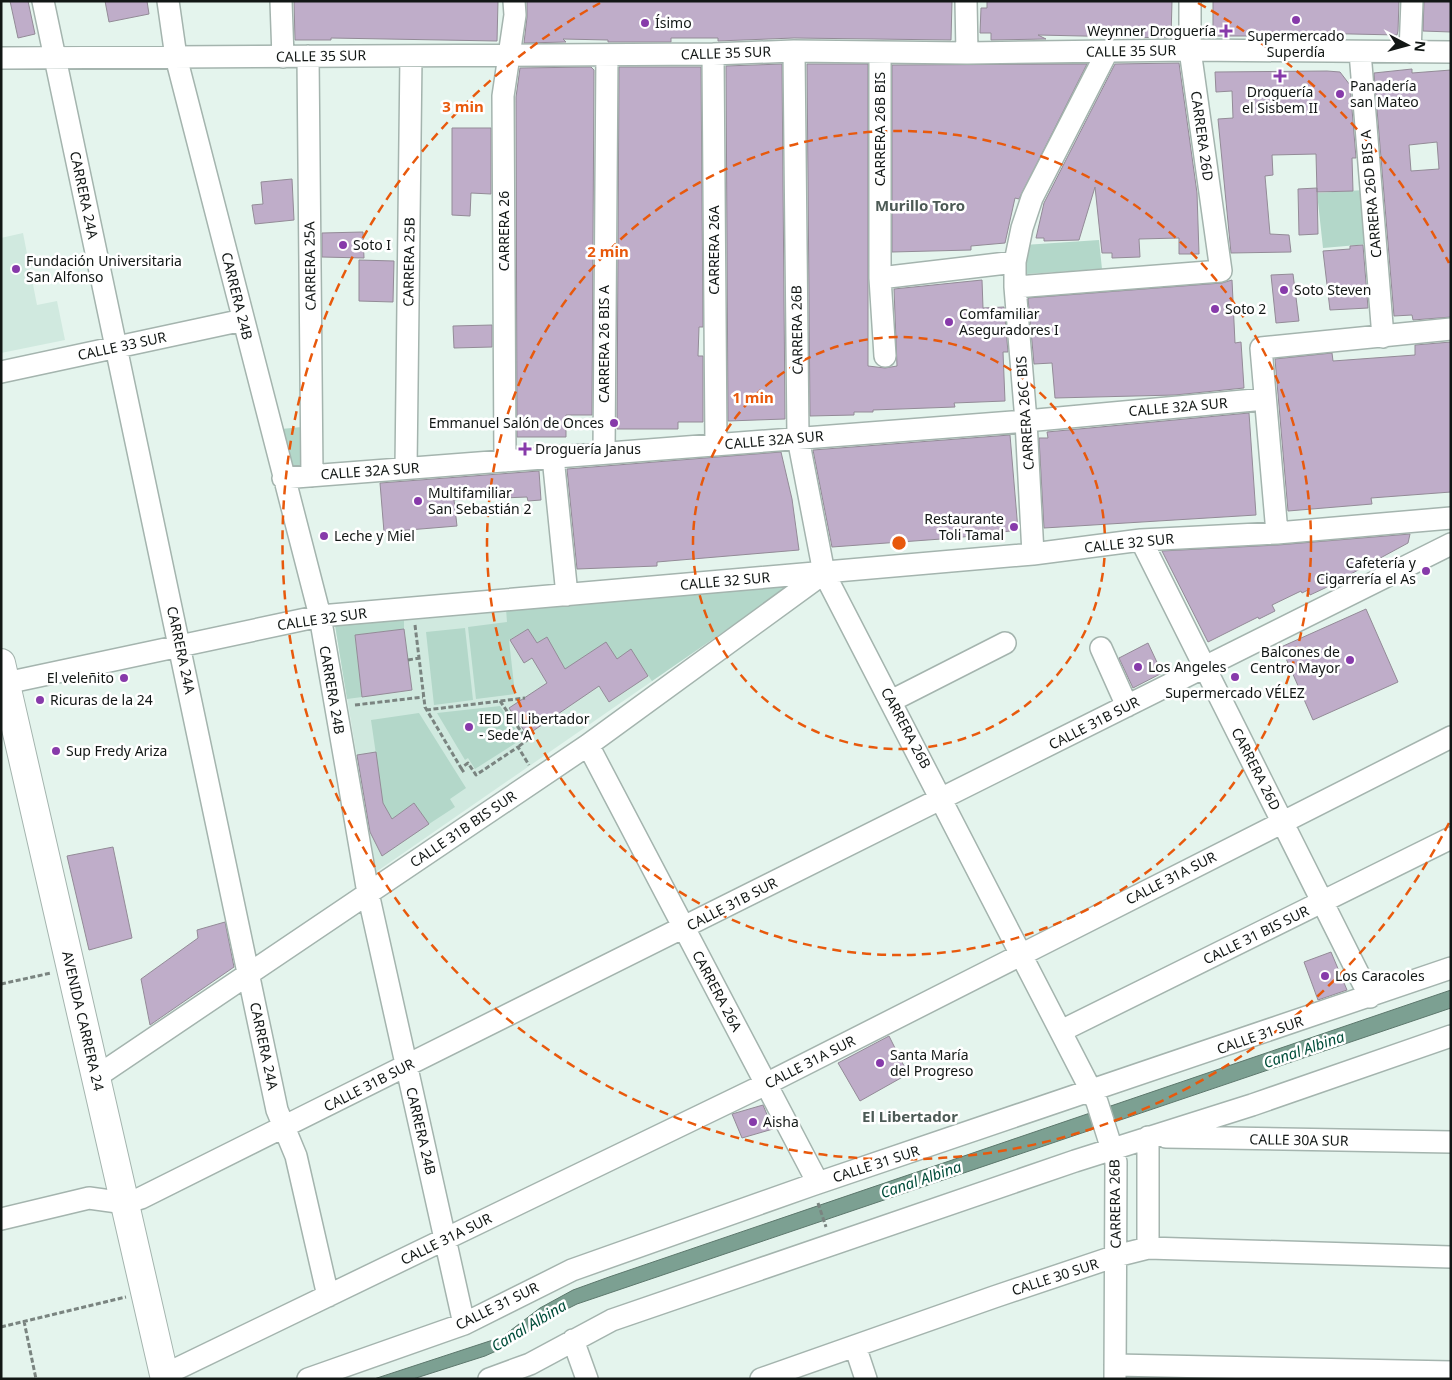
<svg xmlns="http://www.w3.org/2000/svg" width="1452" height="1380" viewBox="0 0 1452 1380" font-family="'Noto Sans',sans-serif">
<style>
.built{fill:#d0e9df}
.green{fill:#b3d7c9}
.water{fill:#7ca092;stroke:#5c776c}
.building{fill:#bfadc9;stroke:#938b97;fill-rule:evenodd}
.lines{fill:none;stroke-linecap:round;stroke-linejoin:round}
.minor-casing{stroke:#a4b4ae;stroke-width:24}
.major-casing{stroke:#a4b4ae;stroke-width:30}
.path{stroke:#7a8480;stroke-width:3;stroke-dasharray:5 2.5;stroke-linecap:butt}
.minor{stroke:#fff;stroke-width:21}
.major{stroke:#fff;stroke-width:28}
.ring{fill:none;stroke:#e8590c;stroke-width:2.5;stroke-dasharray:9 6}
.poi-dot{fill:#873aaa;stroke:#fff;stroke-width:2}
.labels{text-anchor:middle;stroke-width:5;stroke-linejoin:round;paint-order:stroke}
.poi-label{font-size:14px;fill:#121715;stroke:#fff;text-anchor:start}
.street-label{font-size:14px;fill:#121715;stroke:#fff}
.neighbourhood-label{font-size:15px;font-weight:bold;fill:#4c5a55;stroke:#fff}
.water-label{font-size:15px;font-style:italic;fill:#004d3a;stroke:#fff}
.centre{fill:#e8590c;stroke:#fff;stroke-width:2.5}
.ring-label{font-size:15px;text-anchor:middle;font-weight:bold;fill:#e8590c;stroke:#fff;stroke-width:5;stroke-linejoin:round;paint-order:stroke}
</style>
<rect width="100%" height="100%" fill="#e4f4ed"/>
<path class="built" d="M 23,233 L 37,305 L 57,301 L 65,340 L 1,353 L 1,238 Z
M 794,583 L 376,872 L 335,625 Z"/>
<path class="green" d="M 1364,190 L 1369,244 L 1323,248 L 1317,193 Z
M 1099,240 L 1102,269 L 1027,274 L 1024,245 Z
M 312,426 L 312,476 L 283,478 L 271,430 Z
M 794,583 L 652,681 L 631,650 L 617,659 L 565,669 L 547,637 L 537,643 L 528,629 L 509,640 L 515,694 L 476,699 L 468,627 L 507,622 L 506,609 Z
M 404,618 L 404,629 L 355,635 L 362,697 L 347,699 L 335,625 Z
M 465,628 L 473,700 L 434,705 L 426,632 Z
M 500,706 L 522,739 L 475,769 L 468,758 L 465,760 L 437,713 Z
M 419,713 L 466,788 L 450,799 L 455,807 L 429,824 L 414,803 L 392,819 L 383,803 L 371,720 Z"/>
<path class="water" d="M 1451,990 L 1451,1008 L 577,1304 L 547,1319 L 505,1347 L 485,1356 L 413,1379 L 374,1379 L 502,1337 L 540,1308 L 573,1290 L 609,1277 Z"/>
<path class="building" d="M 10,1 L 28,1 L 35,34 L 18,38 Z
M 105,1 L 147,1 L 149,14 L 109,22 Z
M 294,1 L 498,1 L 497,41 L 331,38 L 331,40 L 295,40 Z
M 527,1 L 952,1 L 951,40 L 794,38 L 718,41 L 718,38 L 671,38 L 671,42 L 608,42 L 608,40 L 563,39 L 566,42 L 524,43 L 527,17 Z
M 987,1 L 1172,1 L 1171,38 L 1038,35 L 1046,39 L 991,40 L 991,33 L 980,33 L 981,8 L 987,8 Z
M 1213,1 L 1399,1 L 1398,31 L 1397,35 L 1261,32 L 1260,36 L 1213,36 Z
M 1424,1 L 1451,1 L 1451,32 L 1423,31 Z
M 1179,63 L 1197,193 L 1199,254 L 1179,254 L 1179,238 L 1139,239 L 1140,257 L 1112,258 L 1112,253 L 1102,253 L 1095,187 L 1079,240 L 1044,241 L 1044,238 L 1036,238 L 1044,203 L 1115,64 Z
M 782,64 L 785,419 L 728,421 L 726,66 Z
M 807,64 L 868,64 L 868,366 L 885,368 L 897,366 L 894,289 L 982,280 L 983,308 L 1004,307 L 1008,352 L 1003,352 L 1005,401 L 954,403 L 955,407 L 873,410 L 873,412 L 854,412 L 854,415 L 810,416 Z
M 1087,64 L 1019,199 L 1015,198 L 1005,243 L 971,246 L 971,250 L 892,252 L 892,65 Z
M 591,67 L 594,70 L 592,415 L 566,415 L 566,437 L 517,437 L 516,97 L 520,68 Z
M 619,67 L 701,67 L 703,327 L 699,327 L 698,356 L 703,356 L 703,422 L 678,422 L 678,429 L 617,429 Z
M 1412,69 L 1412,73 L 1451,70 L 1451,317 L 1413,320 L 1412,315 L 1394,316 L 1374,73 ZM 1437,142 L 1439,169 L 1411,171 L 1409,145 Z
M 1327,71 L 1340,72 L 1350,85 L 1356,158 L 1352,158 L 1353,191 L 1317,192 L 1316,154 L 1272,155 L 1273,175 L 1265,176 L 1270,234 L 1289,235 L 1291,252 L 1231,253 L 1218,119 L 1233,118 L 1232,91 L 1216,92 L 1215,72 Z
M 452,128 L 491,128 L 491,194 L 471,193 L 470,216 L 452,215 Z
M 292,179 L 294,220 L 255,224 L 252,205 L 263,204 L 261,182 Z
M 1317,188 L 1318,234 L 1299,235 L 1298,189 Z
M 363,232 L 364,258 L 322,257 L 322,233 Z
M 1363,245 L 1368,308 L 1330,310 L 1323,251 L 1350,249 L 1350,246 Z
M 359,260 L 394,261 L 393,302 L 359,301 Z
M 1293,274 L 1299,321 L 1276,323 L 1271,275 Z
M 1232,280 L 1235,343 L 1241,342 L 1244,388 L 1175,395 L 1055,398 L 1052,363 L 1034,364 L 1028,298 L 1222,283 Z
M 492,325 L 492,347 L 454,348 L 453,326 Z
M 1451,342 L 1451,492 L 1371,498 L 1372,504 L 1288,511 L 1275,359 L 1332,353 L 1333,361 L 1415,355 L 1415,345 Z
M 1249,413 L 1256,515 L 1044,528 L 1039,438 L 1048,438 L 1047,432 Z
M 1010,435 L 1018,530 L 955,538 L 832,547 L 813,450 Z
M 781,452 L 792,499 L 799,550 L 657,562 L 657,566 L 577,569 L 567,469 Z
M 539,471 L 541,500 L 528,501 L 527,497 L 454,500 L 457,526 L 384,532 L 380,483 Z
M 1410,534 L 1408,543 L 1325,588 L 1310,595 L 1308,590 L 1302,593 L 1301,591 L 1272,605 L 1275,611 L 1259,619 L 1258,617 L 1208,642 L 1162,551 L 1278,545 Z
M 1366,609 L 1398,682 L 1313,720 L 1281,647 Z
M 404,629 L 412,690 L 362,697 L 355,635 Z
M 528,629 L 537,643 L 547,637 L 565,669 L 606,642 L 617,659 L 631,649 L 648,676 L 609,702 L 599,686 L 527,735 L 509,708 L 547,683 L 532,658 L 524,663 L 510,640 Z
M 1148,643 L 1162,673 L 1133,688 L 1119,658 Z
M 376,752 L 383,803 L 392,819 L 414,803 L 429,824 L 382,856 L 370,832 L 357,755 Z
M 113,847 L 132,938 L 89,950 L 67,856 Z
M 225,922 L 234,967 L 150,1025 L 141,979 L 198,938 L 197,930 Z
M 1331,952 L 1347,990 L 1318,1000 L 1304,962 Z
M 889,1036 L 908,1074 L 860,1101 L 838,1063 Z
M 763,1105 L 773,1129 L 742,1138 L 732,1114 Z"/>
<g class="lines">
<g class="minor-casing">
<path id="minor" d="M 43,1 L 277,1110 L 296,1156 L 328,1296
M 168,1 L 176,57 L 320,616 L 368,893 L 464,1324
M 281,1 L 283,57
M 966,1 L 967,53
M 794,51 L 798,438 L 824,573 L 1097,1102 L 1116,1162 L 1115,1379
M 880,52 L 880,278 L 885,356
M 1360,52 L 1383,337
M 1410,52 L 1412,1
M 713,54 L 716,445
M 308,56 L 312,476
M 1,58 L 713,54 L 794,51 L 967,53 L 1190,50 L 1451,52
M 880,278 L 1015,262
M 1015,287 L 1221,271 L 1190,50 L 1190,1
M 1,372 L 243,320
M 604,453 L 607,55
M 553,457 L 567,595
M 505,461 L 503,96 L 515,15 L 514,1
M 406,468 L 411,56
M 283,478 L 1026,421 L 1265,399
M 1277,533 L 1261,348 L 1451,329
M 1141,540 L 1370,997
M 1033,554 L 1026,421 L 1015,287 L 1015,262 L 1022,228 L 1032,198 L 1107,52
M 1101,648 L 1127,706
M 6,683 L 320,616 L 1033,554 L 1141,540 L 1277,533 L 1451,518
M 891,701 L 1005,643
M 588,745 L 818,1183
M 1061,1031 L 1451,838
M 96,1077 L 588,745 L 824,573
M 1148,1137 L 1148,1248
M 1166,1137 L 1451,1142
M 1,1219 L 89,1198 L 125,1203 L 141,1198 L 1451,544
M 573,1340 L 587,1379
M 855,1346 L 866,1379
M 1115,1365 L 1451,1372
M 164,1375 L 766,1084 L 1451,737
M 308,1379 L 464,1324 L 572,1270 L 812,1185 L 1451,968
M 489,1379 L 530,1364 L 612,1320 L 1075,1161 L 1252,1105 L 1451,1036
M 761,1379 L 994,1297 L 1116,1256 L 1148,1248 L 1451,1257"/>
</g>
<g class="major-casing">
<path id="major" d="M 1,663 L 165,1379"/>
</g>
<path class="path" d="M 415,625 L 425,707 L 461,768 L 468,763 L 476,775 L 518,747 L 529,765
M 408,660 L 419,658
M 500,701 L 527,740 L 518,747
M 355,705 L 423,697
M 426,710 L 525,698
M 461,768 L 465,774
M 1,984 L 51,973
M 818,1203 L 826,1227
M 24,1321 L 36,1379
M 1,1327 L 126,1297"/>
<use href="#minor" class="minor"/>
<use href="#major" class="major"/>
</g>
<g class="ring">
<circle cx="899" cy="543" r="206"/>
<circle cx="899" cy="543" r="412"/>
<path d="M1449 823A617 617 0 1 1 600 3M1198 3A617 617 0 0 1 1449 263"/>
</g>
<g class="poi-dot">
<circle cx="1296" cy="20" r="5"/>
<circle cx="645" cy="23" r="5"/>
<path d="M1223.5 23.5h5v5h5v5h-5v5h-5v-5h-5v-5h5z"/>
<path d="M1277.5 68.5h5v5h5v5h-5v5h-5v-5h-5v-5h5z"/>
<circle cx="1340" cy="94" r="5"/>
<circle cx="343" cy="245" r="5"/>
<circle cx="16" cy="269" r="5"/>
<circle cx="1284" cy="290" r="5"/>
<circle cx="1215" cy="309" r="5"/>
<circle cx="949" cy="322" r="5"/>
<circle cx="614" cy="423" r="5"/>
<path d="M522.5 441.5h5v5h5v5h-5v5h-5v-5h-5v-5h5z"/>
<circle cx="418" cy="501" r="5"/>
<circle cx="1014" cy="527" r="5"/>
<circle cx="324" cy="536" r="5"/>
<circle cx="1426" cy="571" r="5"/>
<circle cx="1350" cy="660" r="5"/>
<circle cx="1138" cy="667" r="5"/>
<circle cx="1235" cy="677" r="5"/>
<circle cx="124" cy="678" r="5"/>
<circle cx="40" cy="700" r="5"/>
<circle cx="469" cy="727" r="5"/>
<circle cx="56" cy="751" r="5"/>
<circle cx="1325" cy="976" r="5"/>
<circle cx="880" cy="1063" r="5"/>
<circle cx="753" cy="1122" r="5"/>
</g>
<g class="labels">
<g class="poi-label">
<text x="655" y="28">Ísimo</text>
<text x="1216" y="36" text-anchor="end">Weynner Droguería</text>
<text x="1296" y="41" text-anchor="middle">Supermercado<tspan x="1296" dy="16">Superdía</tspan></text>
<text x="1350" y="91">Panadería<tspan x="1350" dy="16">san Mateo</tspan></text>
<text x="1280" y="97" text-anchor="middle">Droguería<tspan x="1280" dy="16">el Sisbem II</tspan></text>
<text x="353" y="250">Soto I</text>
<text x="26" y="266">Fundación Universitaria<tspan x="26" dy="16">San Alfonso</tspan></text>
<text x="1294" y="295">Soto Steven</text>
<text x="1225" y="314">Soto 2</text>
<text x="959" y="319">Comfamiliar<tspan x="959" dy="16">Aseguradores I</tspan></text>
<text x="604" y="428" text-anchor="end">Emmanuel Salón de Onces</text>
<text x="535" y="454">Droguería Janus</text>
<text x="428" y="498">Multifamiliar<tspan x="428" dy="16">San Sebastián 2</tspan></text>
<text x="1004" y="524" text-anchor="end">Restaurante<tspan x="1004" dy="16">Toli Tamal</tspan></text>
<text x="334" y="541">Leche y Miel</text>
<text x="1416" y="568" text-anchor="end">Cafetería y<tspan x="1416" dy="16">Cigarrería el As</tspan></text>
<text x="1340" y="657" text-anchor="end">Balcones de<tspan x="1340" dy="16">Centro Mayor</tspan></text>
<text x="1148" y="672">Los Angeles</text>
<text x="114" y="683" text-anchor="end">El veleñito</text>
<text x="1235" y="698" text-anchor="middle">Supermercado VÉLEZ</text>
<text x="50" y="705">Ricuras de la 24</text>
<text x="479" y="724">IED El Libertador<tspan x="479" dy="16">- Sede A</tspan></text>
<text x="66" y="756">Sup Fredy Ariza</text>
<text x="1335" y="981">Los Caracoles</text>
<text x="890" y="1060">Santa María<tspan x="890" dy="16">del Progreso</tspan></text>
<text x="763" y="1127">Aisha</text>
</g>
<g class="street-label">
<text transform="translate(1131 51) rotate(-1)" y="5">CALLE 35 SUR</text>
<text transform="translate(726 53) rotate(-2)" y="5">CALLE 35 SUR</text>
<text transform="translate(321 56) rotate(-1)" y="5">CALLE 35 SUR</text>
<text transform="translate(880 129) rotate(-90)" y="5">CARRERA 26B BIS</text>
<text transform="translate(1202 136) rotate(82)" y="5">CARRERA 26D</text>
<text transform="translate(1371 194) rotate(-95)" y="5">CARRERA 26D BIS A</text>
<text transform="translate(84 195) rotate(78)" y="5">CARRERA 24A</text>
<text transform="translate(504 231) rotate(-90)" y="5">CARRERA 26</text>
<text transform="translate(714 250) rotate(-90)" y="5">CARRERA 26A</text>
<text transform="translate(409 262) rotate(-89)" y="5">CARRERA 25B</text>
<text transform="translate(310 266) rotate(-91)" y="5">CARRERA 25A</text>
<text transform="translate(237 296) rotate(76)" y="5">CARRERA 24B</text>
<text transform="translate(797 330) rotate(-91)" y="5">CARRERA 26B</text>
<text transform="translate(604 344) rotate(-90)" y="5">CARRERA 26 BIS A</text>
<text transform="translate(122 346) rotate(-12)" y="5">CALLE 33 SUR</text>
<text transform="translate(1178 407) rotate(-5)" y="5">CALLE 32A SUR</text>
<text transform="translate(1025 413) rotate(-94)" y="5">CARRERA 26C BIS</text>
<text transform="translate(774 440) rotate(-5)" y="5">CALLE 32A SUR</text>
<text transform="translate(370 471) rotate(-4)" y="5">CALLE 32A SUR</text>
<text transform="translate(1129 543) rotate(-6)" y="5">CALLE 32 SUR</text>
<text transform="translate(725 581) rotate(-5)" y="5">CALLE 32 SUR</text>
<text transform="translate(322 619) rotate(-8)" y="5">CALLE 32 SUR</text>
<text transform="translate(181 650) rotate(78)" y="5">CARRERA 24A</text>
<text transform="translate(332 690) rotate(80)" y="5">CARRERA 24B</text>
<text transform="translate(1094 723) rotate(-27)" y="5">CALLE 31B SUR</text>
<text transform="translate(906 728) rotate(62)" y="5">CARRERA 26B</text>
<text transform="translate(1256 769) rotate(63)" y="5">CARRERA 26D</text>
<text transform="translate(463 829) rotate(-34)" y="5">CALLE 31B BIS SUR</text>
<text transform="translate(1171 878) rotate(-27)" y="5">CALLE 31A SUR</text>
<text transform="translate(732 904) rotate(-27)" y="5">CALLE 31B SUR</text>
<text transform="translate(1256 935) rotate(-26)" y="5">CALLE 31 BIS SUR</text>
<text transform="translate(717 991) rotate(62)" y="5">CARRERA 26A</text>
<text transform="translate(83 1021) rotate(77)" y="5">AVENIDA CARRERA 24</text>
<text transform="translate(1260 1035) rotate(-19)" y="5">CALLE 31 SUR</text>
<text transform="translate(264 1046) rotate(78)" y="5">CARRERA 24A</text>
<text transform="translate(810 1062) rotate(-27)" y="5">CALLE 31A SUR</text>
<text transform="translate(369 1085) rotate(-27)" y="5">CALLE 31B SUR</text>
<text transform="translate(421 1131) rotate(77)" y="5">CARRERA 24B</text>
<text transform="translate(1299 1140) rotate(1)" y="5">CALLE 30A SUR</text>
<text transform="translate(876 1164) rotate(-18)" y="5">CALLE 31 SUR</text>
<text transform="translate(1115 1204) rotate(-91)" y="5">CARRERA 26B</text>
<text transform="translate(446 1239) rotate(-26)" y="5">CALLE 31A SUR</text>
<text transform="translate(1055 1277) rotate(-18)" y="5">CALLE 30 SUR</text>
<text transform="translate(497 1306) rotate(-26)" y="5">CALLE 31 SUR</text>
</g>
<g class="neighbourhood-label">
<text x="920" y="211">Murillo Toro</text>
<text x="910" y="1122">El Libertador</text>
</g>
<g class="water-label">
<text transform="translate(1304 1050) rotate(-19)" y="5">Canal Albina</text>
<text transform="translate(921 1180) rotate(-19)" y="5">Canal Albina</text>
<text transform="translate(529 1326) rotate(-31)" y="5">Canal Albina</text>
</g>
</g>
<circle cx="899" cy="543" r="8" class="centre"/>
<g class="ring-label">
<text x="463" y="112">3 min</text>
<text x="608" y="257">2 min</text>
<text x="753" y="403">1 min</text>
</g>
<rect width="1452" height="1380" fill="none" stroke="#121715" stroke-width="5"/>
<g transform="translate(1407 45) rotate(96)" stroke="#ffffff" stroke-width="4" paint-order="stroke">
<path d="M0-4L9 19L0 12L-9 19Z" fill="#121715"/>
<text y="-8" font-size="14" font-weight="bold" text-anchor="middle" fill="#121715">N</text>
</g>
</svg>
